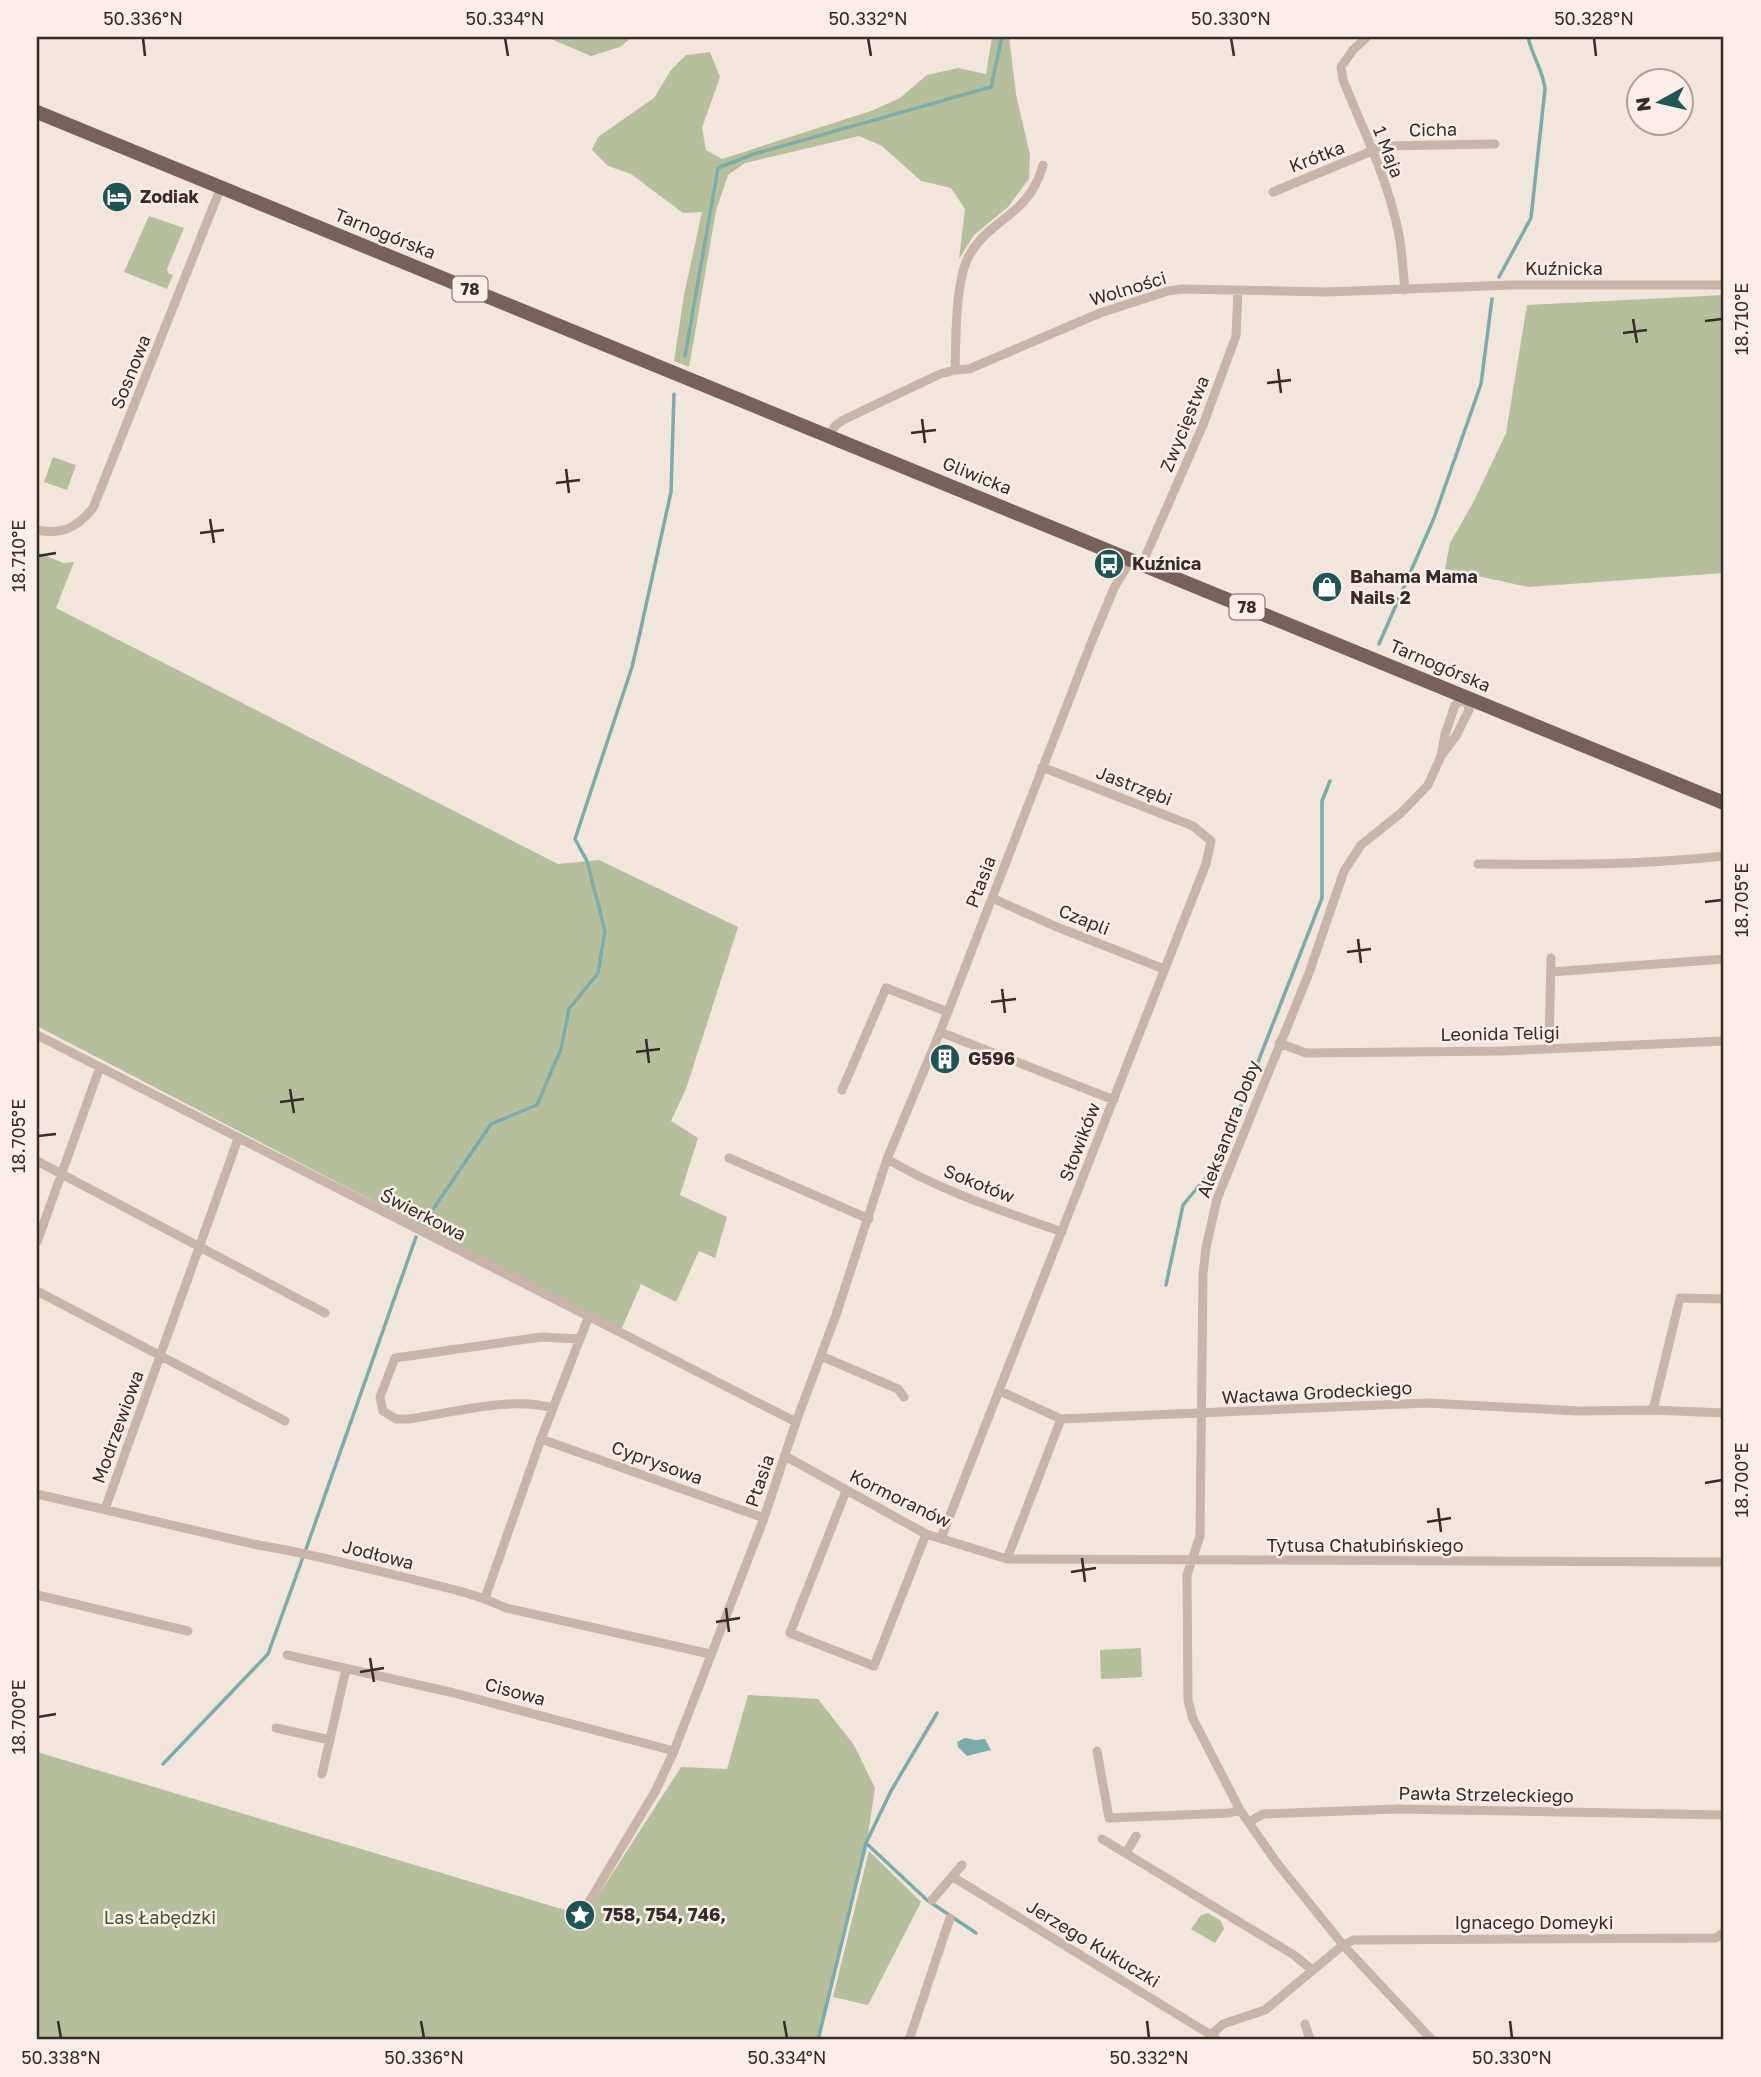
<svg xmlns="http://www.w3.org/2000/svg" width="1761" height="2077" viewBox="0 0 1761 2077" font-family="'Golos Text',sans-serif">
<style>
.green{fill:#b6bf9c}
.water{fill:#7cacaa}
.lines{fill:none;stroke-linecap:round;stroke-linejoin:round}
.stream{stroke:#7cacaa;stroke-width:3.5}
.minor{stroke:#c8b4a8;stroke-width:9}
.primary{stroke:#77615a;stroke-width:14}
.ticks{fill:none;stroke:#352b28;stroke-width:2.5}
.labels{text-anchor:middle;stroke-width:5;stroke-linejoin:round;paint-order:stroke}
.shield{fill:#f9efe8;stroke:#706662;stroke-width:2}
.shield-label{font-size:16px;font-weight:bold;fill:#352b28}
.street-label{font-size:18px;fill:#352b28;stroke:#f9efe8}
.poi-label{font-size:18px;font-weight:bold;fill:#352b28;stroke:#f9efe8;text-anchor:start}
.park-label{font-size:18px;fill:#48532d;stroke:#f9efe8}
.neatline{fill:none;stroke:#352b28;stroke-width:2.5}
.ticks-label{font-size:18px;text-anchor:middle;fill:#352b28}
</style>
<rect width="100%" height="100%" fill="#f1e5dc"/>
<path class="green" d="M 546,37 L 632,37 L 620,47 L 591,56 Z
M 992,37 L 1009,37 L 1016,94 L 1030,155 L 1029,179 L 1008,207 L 974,235 L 959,259 L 965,209 L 951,188 L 921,181 L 882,146 L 859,136 L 745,163 L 728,175 L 716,211 L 689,367 L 674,361 L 684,295 L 702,212 L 683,213 L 631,174 L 608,166 L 592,150 L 598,137 L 654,98 L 671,70 L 686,55 L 710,52 L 720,77 L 702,128 L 706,150 L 722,159 L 871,111 L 900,98 L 927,75 L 958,68 L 986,74 Z
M 149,216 L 184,228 L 167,269 L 168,273 L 173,275 L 167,289 L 124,272 Z
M 1724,295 L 1724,573 L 1528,587 L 1445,569 L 1450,543 L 1474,501 L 1506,433 L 1527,305 Z
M 53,457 L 76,465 L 67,490 L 44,482 Z
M 37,552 L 63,563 L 74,562 L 56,608 L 558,864 L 599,860 L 738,927 L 686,1089 L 671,1121 L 698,1138 L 680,1195 L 727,1217 L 715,1258 L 699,1251 L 676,1302 L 641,1284 L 622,1328 L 617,1328 L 37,1026 Z
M 1141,1648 L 1142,1677 L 1101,1679 L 1100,1650 Z
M 748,1695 L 818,1699 L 854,1745 L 875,1788 L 865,1855 L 829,1990 L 818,2040 L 37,2040 L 37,1752 L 585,1916 L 681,1767 L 727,1769 Z
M 869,1851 L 921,1902 L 868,2005 L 833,1997 Z
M 1208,1913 L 1221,1921 L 1224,1929 L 1215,1943 L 1191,1929 L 1201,1915 Z"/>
<path class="water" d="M 965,1738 L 976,1740 L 985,1739 L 991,1750 L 967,1756 L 958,1747 L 957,1742 Z"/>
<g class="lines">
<path class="stream" d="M 1499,277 L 1531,218 L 1545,89 C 1543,70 1532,56 1528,37
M 685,356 L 718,168 L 754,154 L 991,87 L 1002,37
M 1379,644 L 1434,518 L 1481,384 L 1492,299
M 423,1224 L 491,1124 L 537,1105 L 561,1049 L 569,1009 L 598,973 L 605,931 L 587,861 L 575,839 L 632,667 L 639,637 L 671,492 L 674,394
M 1166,1285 L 1183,1205 L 1219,1162 L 1322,898 L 1322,801 L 1330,781
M 306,1549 L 416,1237
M 163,1764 L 268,1654 L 303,1557
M 867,1844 L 927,1900 L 976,1933
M 818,2040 L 866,1843 L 891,1791 L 937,1713"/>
<path class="minor" d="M 1367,37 L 1353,50 L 1341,67 L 1343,80 C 1363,129 1387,178 1398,230 C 1402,249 1403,270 1405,290
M 1273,192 L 1384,146 L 1495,144
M 955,370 C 956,340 955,281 969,256 C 990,217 1029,217 1043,165
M 829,436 L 835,426 L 843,420 L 940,374 L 955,370 L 969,369 L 1100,313 L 1168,291 L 1182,289 L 1327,292 L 1511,285 L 1724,285
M 37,530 C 63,535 76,528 93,508 L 221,187
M 1142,564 L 1203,425 L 1236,336 L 1238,291
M 1441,756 L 1445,735 L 1455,705 L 1466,698 L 1469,710 L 1456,736 L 1441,756 L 1428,785 L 1401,813 L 1361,845 L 1344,871 L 1309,973 L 1217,1199 L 1206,1248 L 1203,1274 L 1200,1536 L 1187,1575 L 1188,1700 L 1193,1719 L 1240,1810 L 1277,1863 L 1343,1945 L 1354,1940 L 1716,1938 L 1724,1932
M 1478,864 C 1560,865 1642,865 1724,856
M 992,898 L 1057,927 L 1164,969
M 1551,972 L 1724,959
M 940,1032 L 1114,1100
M 37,1035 L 796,1422
M 1279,1043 L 1306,1053 L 1503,1051 L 1724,1041
M 1549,1049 L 1551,958
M 842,1090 L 886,988 L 948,1012
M 729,1158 L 869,1219
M 887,1159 C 941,1191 1003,1211 1062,1232
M 37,1161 L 325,1313
M 37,1242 L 100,1067
M 37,1291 L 285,1421
M 821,1356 L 898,1389 L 904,1397
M 1000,1391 L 1061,1419
M 552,1408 C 512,1396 451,1413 409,1419 L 396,1419 L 383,1411 L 380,1397 L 395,1358 L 541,1337 L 579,1339
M 1653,1410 L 1680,1298 L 1724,1299
M 1061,1419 L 1427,1403 L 1579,1411 L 1653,1410 L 1724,1413
M 541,1439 L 764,1518
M 785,1456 L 926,1534 L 1007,1559 L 1724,1562
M 846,1491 L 790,1633 L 874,1666 L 926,1534
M 37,1494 L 258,1545 C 303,1552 347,1564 391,1574 C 430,1584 470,1591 506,1608 L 710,1654
M 105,1509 L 238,1139
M 941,1538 L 1206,864 L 1211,841 L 1193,826 L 1042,767
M 1007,1559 L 1061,1419
M 37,1595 L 188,1631
M 485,1598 L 541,1439 L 588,1318
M 287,1655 L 454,1693 L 674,1751
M 276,1728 L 330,1740
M 1097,1751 L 1109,1818 L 1229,1813 L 1240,1810
M 322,1774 L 346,1669
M 1249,1822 L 1263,1814 L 1397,1809 L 1724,1815
M 1102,1839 L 1294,1955 L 1312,1970
M 1126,1853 L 1136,1836
M 953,1877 L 1211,2035 L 1217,2040
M 932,1900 L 962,1865
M 583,1912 L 656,1790 L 674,1751 L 764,1518 L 796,1422 L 836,1315 L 887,1159 L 940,1032 L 1090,646 L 1114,588 L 1131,560
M 1305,2024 L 1310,2040
M 1211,2035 L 1223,2024 L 1265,2010 L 1343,1945 L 1432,2040
M 909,2040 L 950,1918"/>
<path class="primary" d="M 37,112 L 1724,803"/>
</g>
<path class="ticks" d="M 143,38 L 145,56M 505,38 L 508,56M 868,38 L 871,56M 1231,38 L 1234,56M 1594,38 L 1596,56M 1633,319 L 1637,343M 1705,321 L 1722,319M 1623,333 L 1647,330M 1278,369 L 1281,393M 1267,383 L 1291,380M 922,419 L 925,443M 911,433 L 936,430M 566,469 L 569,493M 556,483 L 580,480M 210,519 L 214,543M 200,533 L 224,530M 38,556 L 56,553M 1705,902 L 1722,900M 1358,939 L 1361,963M 1347,952 L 1371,949M 1002,989 L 1005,1013M 991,1002 L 1016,999M 646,1039 L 649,1063M 636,1052 L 660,1049M 290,1089 L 294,1113M 280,1102 L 304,1099M 38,1136 L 56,1134M 1705,1483 L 1722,1480M 1438,1508 L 1441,1532M 1427,1522 L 1451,1518M 1082,1558 L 1085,1582M 1071,1572 L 1096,1568M 726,1608 L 729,1632M 716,1622 L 740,1618M 370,1658 L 374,1682M 360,1672 L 384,1668M 38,1717 L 56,1714M 58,2021 L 61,2038M 421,2021 L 424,2038M 784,2021 L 787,2038M 1147,2021 L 1149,2038M 1510,2021 L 1512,2038"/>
<defs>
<g id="hotel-disc" transform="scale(1.575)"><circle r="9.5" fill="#1f5554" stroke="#f9efe8"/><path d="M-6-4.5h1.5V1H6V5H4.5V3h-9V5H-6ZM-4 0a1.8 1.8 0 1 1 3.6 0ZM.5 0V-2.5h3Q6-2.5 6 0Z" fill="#fff"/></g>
<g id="bus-disc" transform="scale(1.575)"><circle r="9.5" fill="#1f5554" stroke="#f9efe8"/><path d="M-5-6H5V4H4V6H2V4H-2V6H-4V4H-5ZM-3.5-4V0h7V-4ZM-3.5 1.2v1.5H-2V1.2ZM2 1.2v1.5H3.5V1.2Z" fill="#fff"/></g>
<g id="shop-disc" transform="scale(1.575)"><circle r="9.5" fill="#1f5554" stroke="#f9efe8"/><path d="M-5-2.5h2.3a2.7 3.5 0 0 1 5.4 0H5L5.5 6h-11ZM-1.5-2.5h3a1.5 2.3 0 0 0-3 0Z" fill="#fff"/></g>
<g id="building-disc" transform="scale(1.575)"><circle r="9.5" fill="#1f5554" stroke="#f9efe8"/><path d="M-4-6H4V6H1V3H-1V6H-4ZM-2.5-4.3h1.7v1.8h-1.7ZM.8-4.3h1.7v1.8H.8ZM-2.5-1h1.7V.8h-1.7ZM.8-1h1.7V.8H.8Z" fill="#fff"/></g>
<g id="sight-disc" transform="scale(1.575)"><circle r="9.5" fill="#1f5554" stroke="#f9efe8"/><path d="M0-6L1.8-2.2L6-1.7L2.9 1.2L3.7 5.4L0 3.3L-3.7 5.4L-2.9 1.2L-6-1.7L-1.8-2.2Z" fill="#fff"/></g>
</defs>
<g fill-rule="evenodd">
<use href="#hotel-disc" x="117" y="197"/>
<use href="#bus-disc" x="1109" y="564"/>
<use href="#shop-disc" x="1327" y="587"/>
<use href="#building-disc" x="945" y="1059"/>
<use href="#sight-disc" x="580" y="1915"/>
</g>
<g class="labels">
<g class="shield">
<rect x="452.5" y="276.5" width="35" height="25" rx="5"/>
<rect x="1229.5" y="594.5" width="35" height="25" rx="5"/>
</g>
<g class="shield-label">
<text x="470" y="295">78</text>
<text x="1247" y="613">78</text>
</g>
<g class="street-label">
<text transform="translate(1433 130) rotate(-1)" y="6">Cicha</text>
<text transform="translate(1388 152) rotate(69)" y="6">1 Maja</text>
<text transform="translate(1317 157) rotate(-21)" y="6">Krótka</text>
<text transform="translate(385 234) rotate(22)" y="6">Tarnogórska</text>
<text x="1564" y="275">Kuźnicka</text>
<text transform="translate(1128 289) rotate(-17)" y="6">Wolności</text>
<text transform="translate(131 372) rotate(-68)" y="6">Sosnowa</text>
<text transform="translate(1185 424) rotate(-68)" y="6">Zwycięstwa</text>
<text transform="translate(977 476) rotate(22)" y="6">Gliwicka</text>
<text transform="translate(1440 666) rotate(23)" y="6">Tarnogórska</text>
<text transform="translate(1134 786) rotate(21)" y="6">Jastrzębi</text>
<text transform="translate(981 882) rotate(-69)" y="6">Ptasia</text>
<text transform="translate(1084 920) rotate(22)" y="6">Czapli</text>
<text transform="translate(1500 1034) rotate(-1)" y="6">Leonida Teligi</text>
<text transform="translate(1229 1129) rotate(-69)" y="6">Aleksandra Doby</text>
<text transform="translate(1080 1142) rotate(-69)" y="6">Słowików</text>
<text transform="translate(979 1184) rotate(22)" y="6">Sokołów</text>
<text transform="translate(423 1215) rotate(27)" y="6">Świerkowa</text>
<text transform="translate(1317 1393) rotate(-3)" y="6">Wacława Grodeckiego</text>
<text transform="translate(118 1427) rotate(-70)" y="6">Modrzewiowa</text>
<text transform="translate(657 1463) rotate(20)" y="6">Cyprysowa</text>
<text transform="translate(760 1481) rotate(-71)" y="6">Ptasia</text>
<text transform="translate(900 1499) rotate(26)" y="6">Kormoranów</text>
<text x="1365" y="1552">Tytusa Chałubińskiego</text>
<text transform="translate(378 1555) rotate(14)" y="6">Jodłowa</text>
<text transform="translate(515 1692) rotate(15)" y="6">Cisowa</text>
<text transform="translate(1486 1795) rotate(1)" y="6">Pawła Strzeleckiego</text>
<text x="1534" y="1929">Ignacego Domeyki</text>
<text transform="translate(1093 1944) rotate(31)" y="6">Jerzego Kukuczki</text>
</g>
<g class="poi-label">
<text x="140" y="203">Zodiak</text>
<text x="1132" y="570">Kuźnica</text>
<text x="1350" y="583">Bahama Mama<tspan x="1350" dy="21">Nails 2</tspan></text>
<text x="968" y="1065">G596</text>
<text x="603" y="1921">758, 754, 746,</text>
</g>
<g class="park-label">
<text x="160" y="1924">Las Łabędzki</text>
</g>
</g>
<rect width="1761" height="2077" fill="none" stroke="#f9efe8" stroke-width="77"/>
<g transform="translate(1660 102) rotate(262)"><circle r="33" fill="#f9efe8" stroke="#aba19b" stroke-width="2"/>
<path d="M0-5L12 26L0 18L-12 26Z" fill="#1f5554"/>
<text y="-10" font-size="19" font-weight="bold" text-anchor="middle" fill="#352b28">N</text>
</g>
<rect x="38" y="38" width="1684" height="2000" class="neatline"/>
<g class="ticks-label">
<text x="143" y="25">50.336°N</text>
<text x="505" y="25">50.334°N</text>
<text x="868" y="25">50.332°N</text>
<text x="1231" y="25">50.330°N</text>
<text x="1594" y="25">50.328°N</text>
<text transform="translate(1742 319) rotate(-90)" y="6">18.710°E</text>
<text transform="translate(19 556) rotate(-90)" y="6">18.710°E</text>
<text transform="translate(1742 900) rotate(-90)" y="6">18.705°E</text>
<text transform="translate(19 1136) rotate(-90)" y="6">18.705°E</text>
<text transform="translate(1742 1480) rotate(-90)" y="6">18.700°E</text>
<text transform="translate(19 1717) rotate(-90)" y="6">18.700°E</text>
<text x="61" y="2064">50.338°N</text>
<text x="424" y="2064">50.336°N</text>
<text x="787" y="2064">50.334°N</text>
<text x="1149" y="2064">50.332°N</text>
<text x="1512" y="2064">50.330°N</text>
</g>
</svg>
